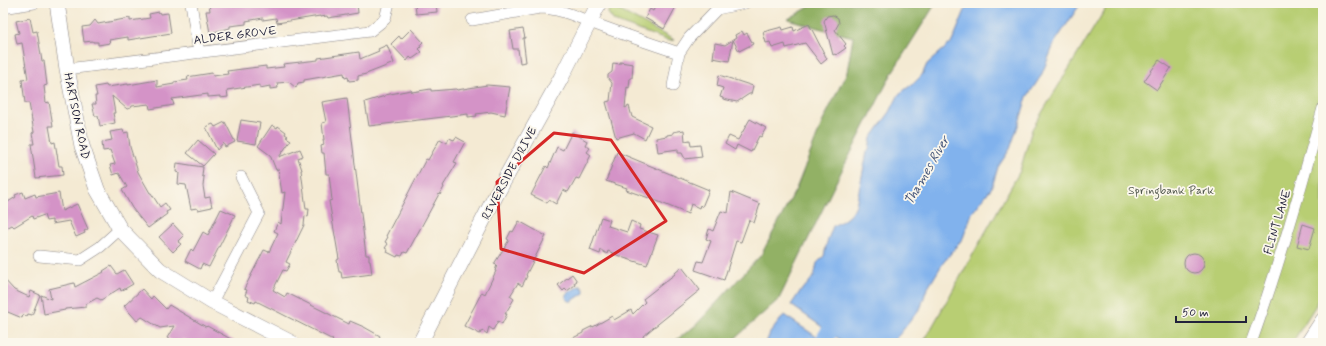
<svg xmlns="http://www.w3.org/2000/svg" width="1326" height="346" viewBox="0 0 1326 346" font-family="Mynerve,sans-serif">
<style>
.green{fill:#b8ce73;stroke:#6d7857}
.forest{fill:#92b165;stroke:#5a6a50}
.water{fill:#81b2ed;stroke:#526a94}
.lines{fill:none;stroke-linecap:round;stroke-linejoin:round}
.river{stroke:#81b2ed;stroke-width:17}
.building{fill:#d493c7}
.street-casing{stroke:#8b8687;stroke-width:12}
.secondary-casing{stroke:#8b8687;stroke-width:16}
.street{stroke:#fff;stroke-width:11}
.secondary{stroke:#fff;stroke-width:15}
.marked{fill:none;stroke:#d62828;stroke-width:3;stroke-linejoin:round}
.labels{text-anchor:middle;stroke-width:3.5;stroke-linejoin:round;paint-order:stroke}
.street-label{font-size:12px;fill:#22223b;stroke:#fbf7ec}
.park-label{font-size:12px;fill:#4f564c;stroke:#fbf7ec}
.water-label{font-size:13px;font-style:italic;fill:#435479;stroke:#fbf7ec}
</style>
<rect width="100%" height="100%" fill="#fbf7ec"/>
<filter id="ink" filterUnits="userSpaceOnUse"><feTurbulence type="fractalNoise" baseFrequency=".025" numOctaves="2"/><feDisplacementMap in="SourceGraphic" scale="8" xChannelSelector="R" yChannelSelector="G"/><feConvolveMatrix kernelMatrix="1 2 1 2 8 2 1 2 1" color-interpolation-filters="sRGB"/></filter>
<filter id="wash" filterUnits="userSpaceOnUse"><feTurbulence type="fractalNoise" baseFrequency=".012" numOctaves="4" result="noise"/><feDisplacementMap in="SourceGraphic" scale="16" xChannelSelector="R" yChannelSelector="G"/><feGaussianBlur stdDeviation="0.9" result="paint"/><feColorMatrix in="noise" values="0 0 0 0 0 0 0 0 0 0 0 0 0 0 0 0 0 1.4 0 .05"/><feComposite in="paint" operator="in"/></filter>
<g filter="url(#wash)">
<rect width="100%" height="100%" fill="#f4ead3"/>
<path class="green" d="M 610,3 L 615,3 L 613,7 L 674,40 L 669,41 L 614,21 L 608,13 Z
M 1109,3 L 1323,3 L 1323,294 L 1292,343 L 923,343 L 1020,171 L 1032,129 Z"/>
<path class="forest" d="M 816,3 L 936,3 L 893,71 L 838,178 L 779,299 L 730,343 L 672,343 L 695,326 L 761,255 L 796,189 L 822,123 L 847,72 L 853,37 L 818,28 L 788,19 Z"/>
<path class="water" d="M 968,3 L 1081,3 L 1055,42 L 1041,76 L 1027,97 L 1020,120 L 1010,149 L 998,167 L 992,187 L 972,213 L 963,238 L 943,263 L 926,291 L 921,307 L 899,335 L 891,343 L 845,343 L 791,305 L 801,290 L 806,286 L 814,276 L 817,263 L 824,256 L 827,242 L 833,226 C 844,220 851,217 856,205 L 867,152 L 869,149 L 871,138 L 890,112 L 899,94 L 914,83 L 922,75 L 927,64 L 952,42 Z
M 579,286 L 581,286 L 584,290 L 584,293 L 572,301 L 569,301 L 566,298 L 566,294 Z
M 784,315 L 826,343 L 766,343 L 770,333 Z"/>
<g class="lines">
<path class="river" d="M 822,343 L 841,313"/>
</g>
<g id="blocks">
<path class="building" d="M 209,3 L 357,3 L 358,13 L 328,18 L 327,16 L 320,17 L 320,16 L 277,23 L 276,18 L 263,20 L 263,18 L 246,21 L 246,24 L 230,26 L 230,28 L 210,33 L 206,11 L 210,11 Z
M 415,3 L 436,3 L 437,12 L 416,14 Z
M 657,3 L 678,3 L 664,29 L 645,18 L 650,9 L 653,11 Z
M 159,12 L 160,14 L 168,13 L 171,33 L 128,40 L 128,37 L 109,40 L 110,43 L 98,45 L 98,42 L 93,42 L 93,41 L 84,42 L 82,27 L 90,26 L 95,20 L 98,24 L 130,18 L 130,21 L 150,18 L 149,14 Z
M 833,15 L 838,18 L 839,23 L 835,30 L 846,44 L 844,46 L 846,48 L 836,55 L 835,54 L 833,55 L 824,21 L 827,16 Z
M 30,18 L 33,32 L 37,31 L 42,61 L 44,61 L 47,85 L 44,86 L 46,103 L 49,102 L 53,126 L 49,126 L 52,143 L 55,142 L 59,166 L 62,166 L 63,175 L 36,178 L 31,144 L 34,144 L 32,133 L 34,132 L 29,103 L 25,103 L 22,80 L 28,79 L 22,43 L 17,44 L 15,34 L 19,33 L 16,21 Z
M 809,24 L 827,59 L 821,64 L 805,43 L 786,48 L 785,44 L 772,48 L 770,42 L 766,43 L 763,32 L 782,27 L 783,30 L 793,27 L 794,31 Z
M 411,29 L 423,42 L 420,45 L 421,47 L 419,49 L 422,52 L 415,57 L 412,59 L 410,57 L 407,61 L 391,44 L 399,36 L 401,39 Z
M 523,29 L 525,38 L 523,38 L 526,62 L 520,63 L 518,49 L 513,49 L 510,31 Z
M 742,31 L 744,35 L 747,33 L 753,44 L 739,51 L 733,40 L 729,61 L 713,58 L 715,43 L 725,45 L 736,38 L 735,35 Z
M 387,45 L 394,63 L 366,74 L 358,76 L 358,80 L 349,81 L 348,77 L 345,78 L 344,73 L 304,80 L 304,82 L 298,83 L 296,88 L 289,82 L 277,83 L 278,88 L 270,89 L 270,86 L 260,88 L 260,85 L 227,90 L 228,97 L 220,98 L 220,96 L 208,97 L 208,94 L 172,99 L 174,105 L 150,109 L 149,104 L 132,106 L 131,108 L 127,109 L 112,96 L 115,113 L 113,113 L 115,123 L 100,126 L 98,116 L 95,116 L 92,104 L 96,104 L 95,96 L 97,96 L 95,87 L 106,85 L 107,87 L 128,84 L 128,85 L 157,80 L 157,87 L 174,84 L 174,82 L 188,80 L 187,77 L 212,73 L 213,76 L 228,74 L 227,71 L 266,66 L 266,69 L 284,67 L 283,64 L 318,60 L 318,58 L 359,52 L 360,59 L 379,51 L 378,49 Z
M 1159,60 L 1171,68 L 1157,90 L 1144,81 Z
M 620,62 L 633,64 L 632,78 L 630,78 L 629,88 L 627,87 L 625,108 L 629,106 L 632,117 L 651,126 L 645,139 L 634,133 L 616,138 L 606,102 L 610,101 L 612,83 L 608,78 L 608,75 L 612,72 L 613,63 L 620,64 Z
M 719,75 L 753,86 L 751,94 L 749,94 L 737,102 L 723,99 L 723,98 L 720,97 L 723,88 L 717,86 Z
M 487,85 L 510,87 L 505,115 L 491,112 L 476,114 L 477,116 L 468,117 L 468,114 L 369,126 L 365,102 L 385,96 L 385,95 L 411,90 L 412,92 L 431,89 L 431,91 L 456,89 L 457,90 Z
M 347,98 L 366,255 L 369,255 L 369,260 L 370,260 L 372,274 L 342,278 L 341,272 L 339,272 L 337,260 L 339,259 L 329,201 L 332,200 L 329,174 L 326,174 L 324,153 L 322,153 L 321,146 L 324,145 L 323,140 L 324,140 L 322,123 L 326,122 L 322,102 Z
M 750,119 L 766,128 L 761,137 L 759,136 L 751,152 L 737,145 L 735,150 L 725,144 L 729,136 L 738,140 Z
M 241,120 L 260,123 L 256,144 L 237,141 Z
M 225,122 L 235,142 L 225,147 L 223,143 L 217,150 L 206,127 L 213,124 L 215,127 Z
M 272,125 L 277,128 L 278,126 L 286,132 L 285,134 L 288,136 L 286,137 L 291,140 L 279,157 L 300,149 L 303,156 L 298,158 L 302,170 L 301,170 L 306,209 L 309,209 L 308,217 L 305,216 L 304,225 L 286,262 L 290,264 L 286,271 L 283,270 L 273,290 L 285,297 L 287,293 L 349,324 L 350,321 L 364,327 L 380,336 L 377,343 L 331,343 L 333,340 L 276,311 L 256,301 L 255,303 L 248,300 L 249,297 L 245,295 L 247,290 L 244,289 L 264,250 L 269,252 L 278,233 L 274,231 L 278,222 L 281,224 L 285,192 L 282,193 L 278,169 L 276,170 L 270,155 L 258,146 Z
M 123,130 L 124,133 L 128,132 L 130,147 L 138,172 L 150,193 L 151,193 L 160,207 L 165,203 L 170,210 L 166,212 L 167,214 L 148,228 L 132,208 L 122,190 L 127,187 L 119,173 L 113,175 L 110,165 L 115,164 L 110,150 L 103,151 L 102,142 L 112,140 L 110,132 Z
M 684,130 L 685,141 L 690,140 L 691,146 L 700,145 L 702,157 L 685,159 L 682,153 L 678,153 L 678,149 L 658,152 L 656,138 L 667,136 L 667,135 L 673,134 L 673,132 Z
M 572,132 L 587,141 L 585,145 L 590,148 L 587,152 L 591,155 L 579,179 L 576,178 L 568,192 L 563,190 L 556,204 L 549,200 L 547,203 L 531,195 L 546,166 L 548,168 L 557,147 L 563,150 Z
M 456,137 L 465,142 L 454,162 L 457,163 L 443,186 L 444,187 L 440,195 L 439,194 L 407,253 L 404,252 L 402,256 L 398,255 L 397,257 L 387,252 L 388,250 L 385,248 L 388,244 L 385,242 L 388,237 L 386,236 L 426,159 L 428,160 L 440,139 L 447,143 L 449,138 L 454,140 Z
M 198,140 L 214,154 L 203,166 L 187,153 Z
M 617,152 L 709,190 L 702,207 L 700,205 L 699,208 L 691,204 L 688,214 L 652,199 L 626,190 L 627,188 L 606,181 Z
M 177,163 L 203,167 L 202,176 L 204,177 L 203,186 L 205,198 L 210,197 L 212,207 L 198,210 L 197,208 L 191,209 L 186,185 L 178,184 L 179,173 L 176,172 Z
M 23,192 L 25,198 L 35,194 L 36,197 L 59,193 L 62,211 L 77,204 L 88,229 L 84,231 L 85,233 L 76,237 L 69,221 L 52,224 L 52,220 L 46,221 L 44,215 L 33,219 L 32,216 L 14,227 L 12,225 L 3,230 L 3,205 L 16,197 L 15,195 Z
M 731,192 L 760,204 L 754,223 L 749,220 L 741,242 L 736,241 L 724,280 L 695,270 L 698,261 L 703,262 L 711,241 L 706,239 L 709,229 L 713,231 L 721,211 L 728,213 Z
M 221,209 L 235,215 L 209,267 L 202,264 L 200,269 L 185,261 L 191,249 L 193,251 L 203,232 L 208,235 Z
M 601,217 L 610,220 L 608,226 L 627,232 L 631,221 L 640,225 L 639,229 L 658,235 L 647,265 L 624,258 L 608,251 L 607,254 L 601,250 L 600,254 L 590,250 Z
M 519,221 L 546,236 L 526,275 L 527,276 L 522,286 L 518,283 L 510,296 L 514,299 L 505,314 L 507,314 L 502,324 L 498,321 L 493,330 L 489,327 L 487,334 L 482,330 L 480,334 L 464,326 L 482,292 L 485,294 L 496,271 L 495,271 L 497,265 L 494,264 L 509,240 L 507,239 L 511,231 L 513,232 Z
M 173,224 L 184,236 L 178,242 L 181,244 L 173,252 L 159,237 Z
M 1303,224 L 1315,228 L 1309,249 L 1297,246 Z
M1184 263a10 10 0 1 1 20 0a10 10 0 1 1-20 0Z
M 111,266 L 117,274 L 124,270 L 133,284 L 121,291 L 120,288 L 101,300 L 97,298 L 86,304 L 86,307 L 65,309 L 65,310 L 44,314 L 41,295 L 51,299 L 49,289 L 74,283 L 75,287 L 104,272 L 103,271 Z
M 682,267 L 700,290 L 643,336 L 644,339 L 637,343 L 563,343 L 583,333 L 583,331 L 593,326 L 593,327 L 612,316 L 614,320 L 631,310 L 633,314 L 645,302 L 643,299 L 675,274 L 675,273 Z
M 572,274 L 577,281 L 574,283 L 575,285 L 567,291 L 565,289 L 563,291 L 558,285 Z
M 3,278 L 14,290 L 29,297 L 31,291 L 40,295 L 32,315 L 28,314 L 27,316 L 23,315 L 22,318 L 3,310 Z
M 142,289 L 151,299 L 153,296 L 166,309 L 169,305 L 206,327 L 207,326 L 238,343 L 191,343 L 183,339 L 180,343 L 176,343 L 167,338 L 174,326 L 160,328 L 142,317 L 137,321 L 124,306 Z"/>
</g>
</g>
<g filter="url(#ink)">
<use href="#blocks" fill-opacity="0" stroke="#8b8687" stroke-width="1"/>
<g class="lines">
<g class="street-casing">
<path id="street" d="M 191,3 L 199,53
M 3,8 L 34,3
M 472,20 L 540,8 C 560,8 579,18 598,25 C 625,35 652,44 679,53 L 689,38 L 717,9 L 745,3
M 67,69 L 370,31 L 385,19 L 389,3
M 673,86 L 679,53
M 39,256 L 80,260 L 100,247 L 120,229
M 212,302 L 259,213 L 241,177
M 1251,343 C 1279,266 1301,187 1323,108"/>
</g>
<g class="secondary-casing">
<path id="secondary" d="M 57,3 L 67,69 L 82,146 L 97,189 L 120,229 L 160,270 L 212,302 L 292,343
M 420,343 L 496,195 L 561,78 L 599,3
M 1308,343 L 1323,320"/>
</g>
<use href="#street" class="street"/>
<use href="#secondary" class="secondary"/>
</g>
</g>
<path class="marked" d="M 554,133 L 611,140 L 666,221 L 584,273 L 501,249 L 497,182 Z"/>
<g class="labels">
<g class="street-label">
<text transform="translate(235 35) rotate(-7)" y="4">ALDER GROVE</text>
<text transform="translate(77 116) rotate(78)" y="4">HARTSON ROAD</text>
<text transform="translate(509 173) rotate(-62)" y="4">RIVERSIDE DRIVE</text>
<text transform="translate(1277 222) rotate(-73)" y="4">FLINT LANE</text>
</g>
<g class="park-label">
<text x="1171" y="194">Springbank Park</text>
</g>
<g class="water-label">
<text transform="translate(926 170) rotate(-60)" y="5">Thames River</text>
</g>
</g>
<rect width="1326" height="346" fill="none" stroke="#fbf7ec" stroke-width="16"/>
<path d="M1176 316v6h70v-6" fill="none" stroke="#22223b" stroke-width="2"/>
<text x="1182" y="316" font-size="12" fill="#22223b" stroke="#fbf7ec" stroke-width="3" paint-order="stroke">50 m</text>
</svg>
